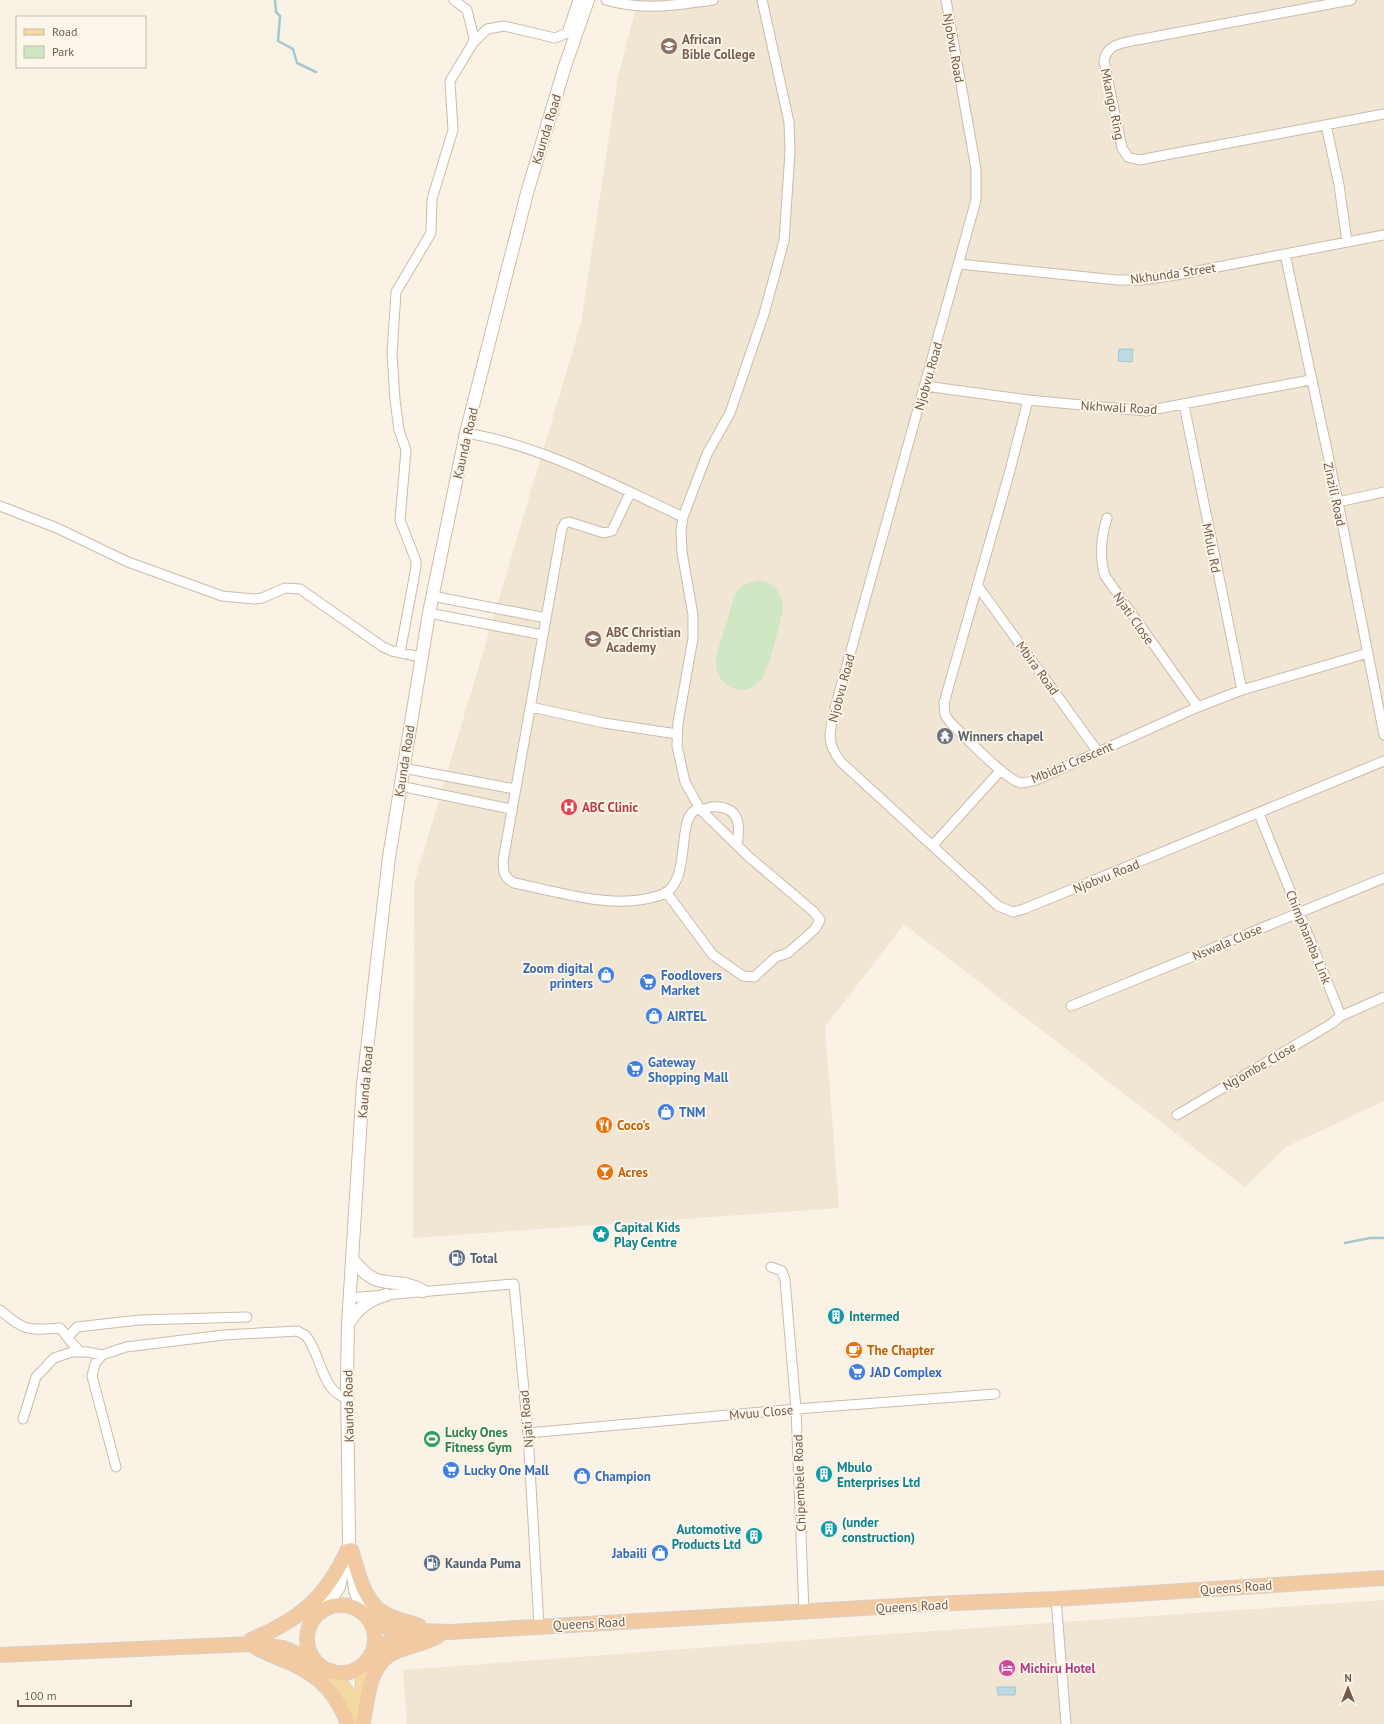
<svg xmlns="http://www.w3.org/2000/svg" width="1384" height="1724" viewBox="0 0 1384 1724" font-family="'PT Sans',sans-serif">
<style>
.residential{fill:#f1e5d4}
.green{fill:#d0e7c4}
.water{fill:#bbdae2;stroke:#a2c9d3}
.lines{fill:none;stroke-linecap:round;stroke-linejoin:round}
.stream{stroke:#a2c9d3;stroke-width:2.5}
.minor-casing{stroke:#cbbbac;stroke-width:11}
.secondary-casing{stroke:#cdbcaa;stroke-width:14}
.primary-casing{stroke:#d7d1cd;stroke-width:16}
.trunk-casing{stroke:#d7d1cd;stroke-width:16}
.minor{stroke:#fff;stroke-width:9}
.secondary{stroke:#fff;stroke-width:12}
.primary{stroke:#f4daa2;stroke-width:14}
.trunk{stroke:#f2caa1;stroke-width:14}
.labels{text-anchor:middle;stroke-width:3.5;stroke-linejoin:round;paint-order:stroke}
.education-label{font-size:13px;font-weight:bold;fill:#785e54;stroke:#fdf7eb;text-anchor:start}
.street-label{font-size:13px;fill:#715b4c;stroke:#fdf7eb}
.worship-label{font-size:13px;font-weight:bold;fill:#5b616d;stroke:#fdf7eb;text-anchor:start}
.health-label{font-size:13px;font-weight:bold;fill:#be3a42;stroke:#fdf7eb;text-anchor:start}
.shop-label{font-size:13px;font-weight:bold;fill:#366cbe;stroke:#fdf7eb;text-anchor:start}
.food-label{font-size:13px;font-weight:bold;fill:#c56008;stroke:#fdf7eb;text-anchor:start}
.culture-label{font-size:13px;font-weight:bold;fill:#0d838f;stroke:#fdf7eb;text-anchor:start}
.service-label{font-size:13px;font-weight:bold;fill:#4e5e75;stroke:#fdf7eb;text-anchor:start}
.leisure-label{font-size:13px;font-weight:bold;fill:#27864d;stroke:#fdf7eb;text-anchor:start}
.hotel-label{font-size:13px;font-weight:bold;fill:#b23c85;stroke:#fdf7eb;text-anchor:start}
</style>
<rect width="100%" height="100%" fill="#faf3e5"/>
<path class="residential" d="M 638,0 L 1384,0 L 1384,1101 L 1286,1147 L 1245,1187 L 904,924 L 825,1027 L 839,1208 L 413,1238 L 414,884 L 581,323 L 618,77 Z
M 1384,1600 L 1384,1724 L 407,1724 L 403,1670 L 832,1638 Z"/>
<path class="green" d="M 757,580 C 773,581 782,592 783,608 C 780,623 769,671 760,681 C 741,702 712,683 716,657 L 735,594 L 742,586 Z"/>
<path class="water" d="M 1119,349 L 1133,349 L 1132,362 L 1118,361 Z
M 997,1687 L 1016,1687 L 1015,1695 L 998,1695 Z"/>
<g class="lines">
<path class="stream" d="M 275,0 L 276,12 L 280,16 L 278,41 L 293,49 L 297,63 L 316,72
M 1345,1243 L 1370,1238 L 1384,1238"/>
<g class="minor-casing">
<path id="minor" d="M 606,0 C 642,11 677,5 713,0
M 946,0 L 976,169 L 976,200 L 835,708 C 830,731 825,742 841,762 L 998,906 L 1013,912 L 1024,909 L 1384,761
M 1351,0 L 1137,40 C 1122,43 1107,44 1104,61 L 1122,148 L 1128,157 L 1139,160 L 1384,114
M 473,43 L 487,29 L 504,26 L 555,38 L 567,33 L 578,0
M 1326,125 L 1339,185 L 1347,242
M 1285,254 L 1338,502 L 1384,735
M 959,264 L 1117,280 L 1142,280 L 1176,275 L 1384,235
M 925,386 L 1028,400 L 1146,411 L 1310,380
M 1028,400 L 1009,474 L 944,703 L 945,715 L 950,722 C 962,734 1007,781 1021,783 C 1026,783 1031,781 1036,780 L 1198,707 L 1242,690 L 1368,653
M 1184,405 L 1242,690
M 466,433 C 543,446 614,485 683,517
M 630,493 L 612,531 L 604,533 L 569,522 L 565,523 L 562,528 L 503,861 L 504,872 L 507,878 L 514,883 C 561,892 615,911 661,895 C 695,883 673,811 700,809
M 1338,502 L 1384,492
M 0,506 L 57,528 L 128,562 L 222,596 L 254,599 L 262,598 L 285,588 L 300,589 L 383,647 L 392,651 L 421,657
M 1107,518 C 1101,537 1099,556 1105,576 L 1198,707
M 977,585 L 1098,752
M 432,596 L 546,618
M 429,613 L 543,635
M 400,653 L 416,567 L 416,561 L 400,520 L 406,450 L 399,430 L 395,400 L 392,353 L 396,292 L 431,233 L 432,199 L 453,130 L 450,81 L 473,43 L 474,38 L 467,10 L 454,0
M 531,707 L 604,723 L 677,734
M 403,768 L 515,789
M 400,786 L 511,809
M 702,811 C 708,807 712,806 719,807 C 741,809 740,829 737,845
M 1259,814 L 1341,1016 L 1384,997
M 933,845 L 1001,770
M 666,892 L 713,955 L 743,976 L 754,977 L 776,957 L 788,953 L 815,929 L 820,920 L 814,912 L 749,857 L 700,809 L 685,782 L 677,746 L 678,723 L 693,638 L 693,615 L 682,552 L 681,530 L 683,517 L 707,454 L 730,413 L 764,314 L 784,241 L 790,152 L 789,122 L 762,0
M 1071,1006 L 1384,878
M 1177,1115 L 1331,1024 L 1341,1016
M 771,1267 L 782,1271 L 785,1280 L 796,1409 L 804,1612
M 349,1298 L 514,1284 L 528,1433 L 539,1626
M 0,1310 C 25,1332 28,1330 60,1328 C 68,1337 72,1345 81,1352
M 68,1337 L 77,1327 L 139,1320 L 247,1317
M 102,1355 L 95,1364 L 92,1376 L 116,1467
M 23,1419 L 36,1377 L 54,1358 L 72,1352 L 87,1352 L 102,1355 L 126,1347 L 224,1335 L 298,1331 C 300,1333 304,1334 306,1336 C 321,1353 321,1392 347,1398
M 528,1433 L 796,1409 L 995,1394
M 1056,1599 L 1066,1724"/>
</g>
<g class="secondary-casing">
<path id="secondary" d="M 353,1260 C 380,1295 394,1274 423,1291
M 348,1324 C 358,1308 368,1300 386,1295
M 323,1610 L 339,1587 L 346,1557
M 364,1614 L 355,1590 L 349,1542 L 347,1378 L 348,1324 L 363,1084 L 389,857 L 429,613 L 466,433 L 527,193 L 565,66 L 588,0"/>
</g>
<g class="primary-casing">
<path id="primary" d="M 331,1671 L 349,1695 L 356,1724
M 362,1706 L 363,1673 L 367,1661"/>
</g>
<g class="trunk-casing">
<path id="trunk" d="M 351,1550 C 359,1573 363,1603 387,1615 C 397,1620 409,1622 419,1626
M307 1639a34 34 0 1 1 68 0a34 34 0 1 1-68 0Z
M 370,1621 L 395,1630 L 450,1632 L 932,1604 L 1056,1599 L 1384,1578
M 251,1640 C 299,1620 325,1599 347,1551
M 257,1648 C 268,1654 280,1658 291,1663 C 321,1677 336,1693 348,1724
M 371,1654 L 389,1642 L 416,1638
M 0,1655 L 251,1644 L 283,1648 L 315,1661
M 363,1723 C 368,1698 368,1662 397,1651 C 411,1646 424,1643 438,1636"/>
</g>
<use href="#minor" class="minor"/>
<use href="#secondary" class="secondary"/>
<use href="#primary" class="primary"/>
<use href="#trunk" class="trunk"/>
</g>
<defs>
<g id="university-disc" transform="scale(0.9)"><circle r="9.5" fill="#8d6e63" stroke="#fdf7eb"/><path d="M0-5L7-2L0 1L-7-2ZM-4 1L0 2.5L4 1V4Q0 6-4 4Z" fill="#fff"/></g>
<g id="school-disc" transform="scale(0.9)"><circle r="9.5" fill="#8d6e63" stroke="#fdf7eb"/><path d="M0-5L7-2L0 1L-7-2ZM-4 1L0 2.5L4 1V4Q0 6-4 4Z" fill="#fff"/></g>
<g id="temple-disc" transform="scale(0.9)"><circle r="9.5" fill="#6b7280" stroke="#fdf7eb"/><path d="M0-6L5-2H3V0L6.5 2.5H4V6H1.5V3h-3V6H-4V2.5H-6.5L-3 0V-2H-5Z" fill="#fff"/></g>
<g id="hospital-disc" transform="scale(0.9)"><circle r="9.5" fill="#e0444e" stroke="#fdf7eb"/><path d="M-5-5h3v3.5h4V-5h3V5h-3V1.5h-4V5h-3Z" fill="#fff"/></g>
<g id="shop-disc" transform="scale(0.9)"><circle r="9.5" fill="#3f7fe0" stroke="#fdf7eb"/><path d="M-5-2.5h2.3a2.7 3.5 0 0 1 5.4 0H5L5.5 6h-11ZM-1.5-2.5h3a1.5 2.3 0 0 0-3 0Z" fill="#fff"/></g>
<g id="supermarket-disc" transform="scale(0.9)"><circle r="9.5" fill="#3f7fe0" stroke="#fdf7eb"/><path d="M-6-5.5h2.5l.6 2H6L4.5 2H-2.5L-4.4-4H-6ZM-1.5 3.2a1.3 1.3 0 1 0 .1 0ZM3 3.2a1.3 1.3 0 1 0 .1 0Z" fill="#fff"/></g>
<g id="restaurant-disc" transform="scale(0.9)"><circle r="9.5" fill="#e8710a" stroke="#fdf7eb"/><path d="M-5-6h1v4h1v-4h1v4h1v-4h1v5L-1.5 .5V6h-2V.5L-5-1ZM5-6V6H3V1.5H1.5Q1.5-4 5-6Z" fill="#fff"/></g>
<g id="bar-disc" transform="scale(0.9)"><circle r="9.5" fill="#e8710a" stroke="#fdf7eb"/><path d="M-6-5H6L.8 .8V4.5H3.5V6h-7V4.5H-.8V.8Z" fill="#fff"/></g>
<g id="sight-disc" transform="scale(0.9)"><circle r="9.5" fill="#0f9aa8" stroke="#fdf7eb"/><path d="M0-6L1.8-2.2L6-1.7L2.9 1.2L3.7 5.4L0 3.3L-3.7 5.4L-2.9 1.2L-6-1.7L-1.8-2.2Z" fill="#fff"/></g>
<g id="fuel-disc" transform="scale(0.9)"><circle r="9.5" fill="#5c6f8a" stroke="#fdf7eb"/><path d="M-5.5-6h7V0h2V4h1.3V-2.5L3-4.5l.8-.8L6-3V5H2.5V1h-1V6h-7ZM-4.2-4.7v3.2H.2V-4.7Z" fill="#fff"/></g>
<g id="building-disc" transform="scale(0.9)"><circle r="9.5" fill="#0f9aa8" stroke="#fdf7eb"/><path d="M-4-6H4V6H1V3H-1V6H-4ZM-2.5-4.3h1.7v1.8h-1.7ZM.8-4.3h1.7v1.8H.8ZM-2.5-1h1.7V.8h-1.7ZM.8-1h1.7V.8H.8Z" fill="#fff"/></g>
<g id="cafe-disc" transform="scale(0.9)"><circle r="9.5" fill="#e8710a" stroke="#fdf7eb"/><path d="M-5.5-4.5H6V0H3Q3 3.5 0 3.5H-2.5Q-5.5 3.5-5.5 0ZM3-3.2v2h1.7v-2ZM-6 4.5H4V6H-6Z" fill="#fff"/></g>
<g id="stadium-disc" transform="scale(0.9)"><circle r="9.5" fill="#2e9e5b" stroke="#fdf7eb"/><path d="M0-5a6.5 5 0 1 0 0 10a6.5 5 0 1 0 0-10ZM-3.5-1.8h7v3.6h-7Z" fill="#fff"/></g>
<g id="hotel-disc" transform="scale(0.9)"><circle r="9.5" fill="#d1479c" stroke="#fdf7eb"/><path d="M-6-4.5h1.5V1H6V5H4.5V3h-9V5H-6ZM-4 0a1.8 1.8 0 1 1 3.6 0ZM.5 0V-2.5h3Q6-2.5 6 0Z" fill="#fff"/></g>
</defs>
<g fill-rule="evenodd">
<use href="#university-disc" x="669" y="46"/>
<use href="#school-disc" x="593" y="639"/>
<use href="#temple-disc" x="945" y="736"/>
<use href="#hospital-disc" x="569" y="807"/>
<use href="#shop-disc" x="606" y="975"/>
<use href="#supermarket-disc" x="648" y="982"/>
<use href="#shop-disc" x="654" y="1016"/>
<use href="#supermarket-disc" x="635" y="1069"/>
<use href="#shop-disc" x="666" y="1112"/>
<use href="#restaurant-disc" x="604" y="1125"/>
<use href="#bar-disc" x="605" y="1172"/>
<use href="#sight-disc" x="601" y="1234"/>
<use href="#fuel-disc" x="457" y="1258"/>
<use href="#building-disc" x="836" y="1316"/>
<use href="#cafe-disc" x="854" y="1350"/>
<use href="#supermarket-disc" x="857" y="1372"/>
<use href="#stadium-disc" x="432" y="1439"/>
<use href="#supermarket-disc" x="451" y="1470"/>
<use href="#building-disc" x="824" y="1474"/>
<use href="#shop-disc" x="582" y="1476"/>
<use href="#building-disc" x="829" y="1529"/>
<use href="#building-disc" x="754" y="1536"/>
<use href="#shop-disc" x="660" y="1553"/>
<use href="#fuel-disc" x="432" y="1563"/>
<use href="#hotel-disc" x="1007" y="1668"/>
</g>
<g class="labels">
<g class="education-label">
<text x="682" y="44">African<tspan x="682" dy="15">Bible College</tspan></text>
<text x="606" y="637">ABC Christian<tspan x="606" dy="15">Academy</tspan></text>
</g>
<g class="street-label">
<text transform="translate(954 48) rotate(80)" y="5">Njobvu Road</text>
<text transform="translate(1113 104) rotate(78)" y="5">Mkango Ring</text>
<text transform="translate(546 129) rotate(-73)" y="5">Kaunda Road</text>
<text transform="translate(1173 273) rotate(-8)" y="5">Nkhunda Street</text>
<text transform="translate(928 376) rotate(-74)" y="5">Njobvu Road</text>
<text transform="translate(1119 407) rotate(3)" y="5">Nkhwali Road</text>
<text transform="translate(465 443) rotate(-77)" y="5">Kaunda Road</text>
<text transform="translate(1335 494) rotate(78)" y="5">Zinzili Road</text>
<text transform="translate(1212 548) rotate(79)" y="5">Mfulu Rd</text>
<text transform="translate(1134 618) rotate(55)" y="5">Njati Close</text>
<text transform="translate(1038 668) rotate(54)" y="5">Mbira Road</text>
<text transform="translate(841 688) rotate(-75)" y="5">Njobvu Road</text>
<text transform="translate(404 761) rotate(-81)" y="5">Kaunda Road</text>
<text transform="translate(1072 762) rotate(-23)" y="5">Mbidzi Crescent</text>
<text transform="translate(1106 876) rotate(-22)" y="5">Njobvu Road</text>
<text transform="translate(1309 937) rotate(68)" y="5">Chimphamba Link</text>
<text transform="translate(1227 942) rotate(-23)" y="5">Nswala Close</text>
<text transform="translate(1259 1066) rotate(-30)" y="5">Ng'ombe Close</text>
<text transform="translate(365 1082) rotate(-85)" y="5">Kaunda Road</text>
<text transform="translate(348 1406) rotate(-91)" y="5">Kaunda Road</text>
<text transform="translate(761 1412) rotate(-5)" y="5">Mvuu Close</text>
<text transform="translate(526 1419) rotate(-95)" y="5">Njati Road</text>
<text transform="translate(799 1483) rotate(-92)" y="5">Chipembele Road</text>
<text transform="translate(1236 1587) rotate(-4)" y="5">Queens Road</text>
<text transform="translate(912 1606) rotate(-3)" y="5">Queens Road</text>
<text transform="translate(589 1623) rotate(-3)" y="5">Queens Road</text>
</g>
<g class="worship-label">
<text x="958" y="741">Winners chapel</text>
</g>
<g class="health-label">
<text x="582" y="812">ABC Clinic</text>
</g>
<g class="shop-label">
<text x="593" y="973" text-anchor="end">Zoom digital<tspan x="593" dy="15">printers</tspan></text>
<text x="661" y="980">Foodlovers<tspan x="661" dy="15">Market</tspan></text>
<text x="667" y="1021">AIRTEL</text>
<text x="648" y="1067">Gateway<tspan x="648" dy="15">Shopping Mall</tspan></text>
<text x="679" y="1117">TNM</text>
<text x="870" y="1377">JAD Complex</text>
<text x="464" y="1475">Lucky One Mall</text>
<text x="595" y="1481">Champion</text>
<text x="647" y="1558" text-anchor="end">Jabaili</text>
</g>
<g class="food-label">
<text x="617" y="1130">Coco's</text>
<text x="618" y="1177">Acres</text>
<text x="867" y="1355">The Chapter</text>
</g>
<g class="culture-label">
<text x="614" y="1232">Capital Kids<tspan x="614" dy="15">Play Centre</tspan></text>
<text x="849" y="1321">Intermed</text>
<text x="837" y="1472">Mbulo<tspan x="837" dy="15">Enterprises Ltd</tspan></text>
<text x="842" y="1527">(under<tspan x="842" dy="15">construction)</tspan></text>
<text x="741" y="1534" text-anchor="end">Automotive<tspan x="741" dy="15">Products Ltd</tspan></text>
</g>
<g class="service-label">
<text x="470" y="1263">Total</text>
<text x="445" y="1568">Kaunda Puma</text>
</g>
<g class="leisure-label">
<text x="445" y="1437">Lucky Ones<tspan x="445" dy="15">Fitness Gym</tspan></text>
</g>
<g class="hotel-label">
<text x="1020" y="1673">Michiru Hotel</text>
</g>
</g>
<rect x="16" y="16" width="130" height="52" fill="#fdf7eb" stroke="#c5b9ab"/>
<rect x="24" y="29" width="20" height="6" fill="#f4daa2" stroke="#c5b9ab"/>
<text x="52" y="36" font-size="12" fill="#715b4c">Road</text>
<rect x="24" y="46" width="20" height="12" fill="#d0e7c4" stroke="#c5b9ab"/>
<text x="52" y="56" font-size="12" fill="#715b4c">Park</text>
<g transform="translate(1348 1688)" stroke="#fdf7eb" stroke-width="3" paint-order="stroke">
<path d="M0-3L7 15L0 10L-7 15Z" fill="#715b4c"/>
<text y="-6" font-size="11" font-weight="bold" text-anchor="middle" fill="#715b4c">N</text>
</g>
<path d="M18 1700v6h113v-6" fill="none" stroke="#715b4c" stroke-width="2"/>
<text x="24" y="1700" font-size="12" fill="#715b4c" stroke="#fdf7eb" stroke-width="3" paint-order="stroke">100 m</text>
</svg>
